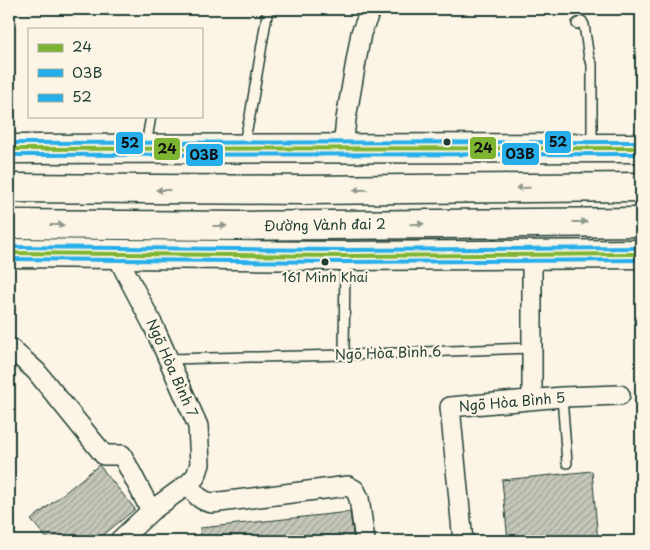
<svg xmlns="http://www.w3.org/2000/svg" width="650" height="550" viewBox="0 0 650 550" font-family="'Playpen Sans',sans-serif">
<style>
.building{fill:url(#building-hatch);stroke:#1f3d34}
.lines{fill:none;stroke-linecap:round;stroke-linejoin:round}
.service-casing{stroke:#1f3d34;stroke-width:12}
.minor-casing{stroke:#1f3d34;stroke-width:22}
.primary-casing{stroke:#1f3d34;stroke-width:31}
.trunk-casing{stroke:#1f3d34;stroke-width:31}
.service{stroke:#fcf5e5;stroke-width:9}
.minor{stroke:#fcf5e5;stroke-width:19}
.primary{stroke:#fcf5e5;stroke-width:28}
.trunk{stroke:#fcf5e5;stroke-width:28}
.bus-1-casing{stroke:#fcf5e5;stroke-width:8}
.bus-2-casing{stroke:#fcf5e5;stroke-width:8}
.bus-3-casing{stroke:#fcf5e5;stroke-width:8}
.bus-1{stroke:#7db532;stroke-width:4}
.bus-2{stroke:#26aeeb;stroke-width:4}
.bus-3{stroke:#26aeeb;stroke-width:4}
.oneway{fill:#8e998c}
.bus-dot{fill:#1f3d34;stroke:#fcf5e5;stroke-width:2}
.labels{text-anchor:middle;stroke-width:4.5;stroke-linejoin:round;paint-order:stroke}
.bus-label{font-size:13px;fill:#1f3d34;stroke:#fcf5e5}
.street-label{font-size:14px;fill:#1f3d34;stroke:#fcf5e5}
.line-badge{stroke:#fcf5e5;stroke-width:2}
.pale-badge-label{font-size:14px;text-anchor:middle;font-weight:bold;fill:#111}
</style>
<defs>
<pattern id="building-hatch" width="6" height="6" patternUnits="userSpaceOnUse" patternTransform="scale(1.25)"><rect width="6" height="6" fill="#c5c7b9"/><path d="M-1 1l2-2M0 6l6-6M5 7l2-2" fill="none" stroke="#9fa397"/></pattern>
</defs>
<rect width="100%" height="100%" fill="#fcf5e5"/>
<filter id="ink" filterUnits="userSpaceOnUse"><feTurbulence type="fractalNoise" baseFrequency=".02" numOctaves="2"/><feDisplacementMap in="SourceGraphic" scale="10" xChannelSelector="R" yChannelSelector="G"/><feConvolveMatrix kernelMatrix="1 2 1 2 8 2 1 2 1" color-interpolation-filters="sRGB"/></filter>
<g filter="url(#ink)">
<path class="building" d="M 99,465 L 135,509 L 96,541 L 49,541 L 31,520 Z
M 592,471 L 598,541 L 508,541 L 502,480 Z
M 350,512 L 354,541 L 201,541 L 200,528 Z"/>
<g class="lines">
<g class="service-casing">
<path id="service" d="M 577,24 L 582,21 L 584,25 L 589,58 L 592,64 L 592,145
M 146,145 L 151,116
M 243,146 L 250,116 L 268,9
M 344,355 L 345,258
M 168,359 L 344,355 L 532,348
M 562,397 L 567,463"/>
</g>
<g class="minor-casing">
<path id="minor" d="M 343,149 L 346,119 L 361,33 L 371,9
M 116,254 L 154,327 L 198,426 L 200,464 L 196,476 L 188,484 L 151,511 L 119,541
M 9,347 L 36,371 L 104,455 L 122,455 L 151,511
M 532,399 L 532,255
M 188,484 C 195,494 200,501 212,503 L 348,486 L 355,490 L 359,498 L 365,541
M 463,541 L 450,407 L 562,397 L 620,395"/>
</g>
<g class="primary-casing">
<path id="primary" d="M 9,149 L 641,148
M 9,253 L 345,256 L 641,254"/>
</g>
<g class="trunk-casing">
<path id="trunk" d="M 9,188 L 305,190 L 641,187
M 9,224 L 235,226 L 641,222"/>
</g>
<use href="#service" class="service"/>
<use href="#minor" class="minor"/>
<use href="#primary" class="primary"/>
<use href="#trunk" class="trunk"/>
<g class="bus-1-casing">
<path id="bus-1" d="M 9,149 L 641,148
M 9,253 L 345,256 L 641,254"/>
</g>
<g class="bus-2-casing">
<path id="bus-2" d="M 9,155 L 641,154
M 9,259 L 345,262 L 641,260"/>
</g>
<g class="bus-3-casing">
<path id="bus-3" d="M 9,143 L 641,142
M 9,247 L 345,250 L 641,248"/>
</g>
<use href="#bus-1" class="bus-1"/>
<use href="#bus-2" class="bus-2"/>
<use href="#bus-3" class="bus-3"/>
</g>
<defs><path id="oneway-solid" d="M-6-.8H1V-3.2L6.5 0L1 3.2V.8H-6Z" transform="scale(1.25)"/></defs>
<g class="oneway">
<use href="#oneway-solid" transform="translate(523 188) rotate(179)"/>
<use href="#oneway-solid" transform="translate(163 190) rotate(-180)"/>
<use href="#oneway-solid" transform="translate(360 190) rotate(179)"/>
<use href="#oneway-solid" transform="translate(580 222)"/>
<use href="#oneway-solid" transform="translate(417 224) rotate(-1)"/>
<use href="#oneway-solid" transform="translate(57 225)"/>
<use href="#oneway-solid" transform="translate(220 226)"/>
</g>
</g>
<g class="bus-dot">
<circle cx="447" cy="142" r="4.5"/>
<circle cx="325" cy="262" r="4.5"/>
</g>
<g class="labels">
<g class="bus-label">
<text x="325" y="282">161 Minh Khai</text>
</g>
<g class="street-label">
<text transform="translate(325 225) rotate(-1)" y="5">Đường Vành đai 2</text>
<text transform="translate(388 353) rotate(-2)" y="5">Ngõ Hòa Bình 6</text>
<text transform="translate(172 368) rotate(66)" y="5">Ngõ Hòa Bình 7</text>
<text transform="translate(512 402) rotate(-5)" y="5">Ngõ Hòa Bình 5</text>
</g>
</g>
<g class="line-badge">
<rect x="544" y="130" width="28" height="24" rx="5" fill="#26aeeb"/>
<rect x="115" y="131" width="29" height="24" rx="5" fill="#26aeeb"/>
<rect x="469" y="136" width="28" height="24" rx="5" fill="#7db532"/>
<rect x="153" y="137" width="28" height="24" rx="5" fill="#7db532"/>
<rect x="501" y="142" width="39" height="24" rx="5" fill="#26aeeb"/>
<rect x="185" y="143" width="39" height="24" rx="5" fill="#26aeeb"/>
</g>
<g class="pale-badge-label">
<text x="558" y="147">52</text>
<text x="130" y="148">52</text>
<text x="483" y="153">24</text>
<text x="167" y="154">24</text>
<text x="520" y="159">03B</text>
<text x="204" y="160">03B</text>
</g>
<rect width="650" height="550" fill="none" stroke="#fcf5e5" stroke-width="30"/>
<rect x="15" y="15" width="620" height="520" fill="none" stroke="#1f3d34" stroke-width="2" filter="url(#ink)"/>
<rect x="28" y="28" width="175" height="90" fill="#fcf5e5" stroke="#a4ab9e"/>
<rect x="38" y="44" width="25" height="8" fill="#7db532" stroke="#a4ab9e"/>
<text x="72" y="52" font-size="15" fill="#1f3d34">24</text>
<rect x="38" y="69" width="25" height="8" fill="#26aeeb" stroke="#a4ab9e"/>
<text x="72" y="78" font-size="15" fill="#1f3d34">03B</text>
<rect x="38" y="94" width="25" height="8" fill="#26aeeb" stroke="#a4ab9e"/>
<text x="72" y="102" font-size="15" fill="#1f3d34">52</text>
</svg>
